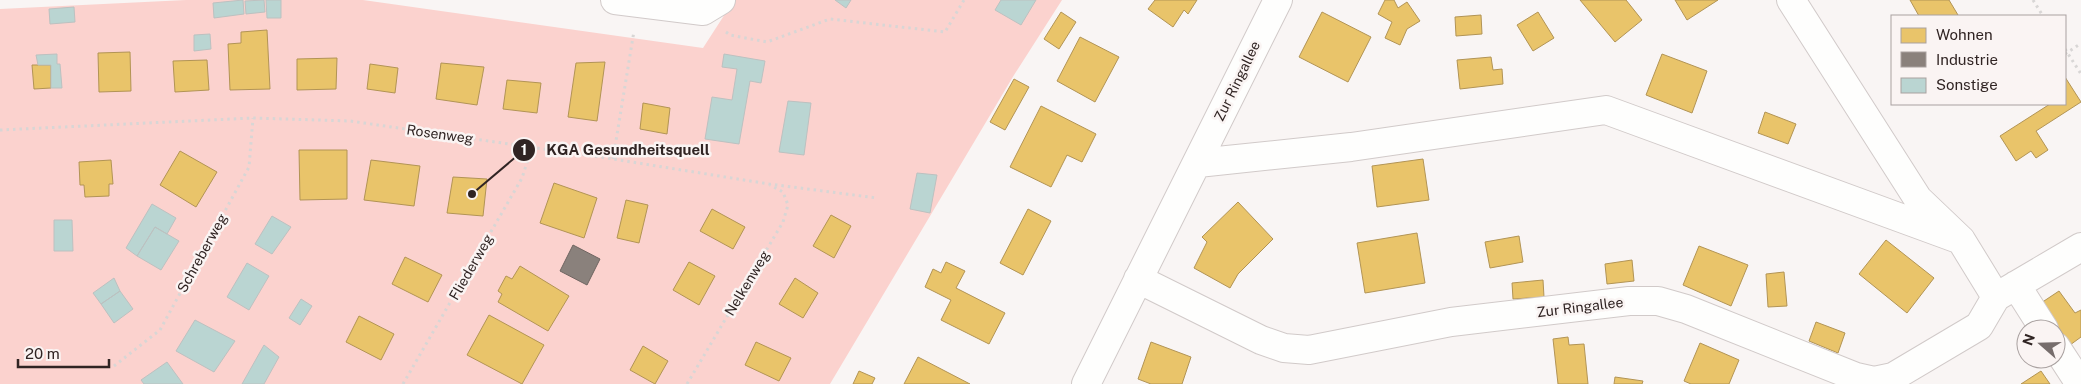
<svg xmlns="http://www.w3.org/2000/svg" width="2081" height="384" viewBox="0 0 2081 384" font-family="'Public Sans',sans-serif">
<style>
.green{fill:#fbd2ce}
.homes{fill:#e9c46a;stroke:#b29455}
.industry{fill:#8a817c;stroke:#6f6561}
.building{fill:#bad5d2;stroke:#bcc1c0}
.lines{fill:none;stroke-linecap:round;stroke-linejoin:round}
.minor-casing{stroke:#d1cac9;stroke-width:30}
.path{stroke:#d8d6d5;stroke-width:3;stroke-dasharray:2.5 4;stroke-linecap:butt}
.minor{stroke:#fefefd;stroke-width:28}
.labels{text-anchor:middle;stroke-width:5;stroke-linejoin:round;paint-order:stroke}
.street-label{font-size:14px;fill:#302423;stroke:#faf4f3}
.leader{fill:none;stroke:#302423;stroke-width:2}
.callout-dot{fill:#302423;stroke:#faf4f3;stroke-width:2}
.mark-label{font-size:15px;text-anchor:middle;font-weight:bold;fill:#fff}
.callout-label{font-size:15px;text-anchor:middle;font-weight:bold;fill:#302423;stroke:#faf4f3;stroke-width:5;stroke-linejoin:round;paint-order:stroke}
</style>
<rect width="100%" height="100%" fill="#f9f5f4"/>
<path class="green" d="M 186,0 L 363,0 L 703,48 L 734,0 L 1062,0 L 1014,75 L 830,384 L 0,384 L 0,9 Z"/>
<path class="homes" d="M 1155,0 L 1197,0 L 1188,14 L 1184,10 L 1173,27 L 1148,9 Z
M 1385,0 L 1394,0 L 1398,8 L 1407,2 L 1420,21 L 1407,29 L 1400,45 L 1385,38 L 1392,22 L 1378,14 Z
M 1580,0 L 1626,0 L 1642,20 L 1615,42 Z
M 1675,0 L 1718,0 L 1687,20 Z
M 1910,0 L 1949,0 L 1958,15 L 1956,16 L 1919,16 Z
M 1061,12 L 1076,22 L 1059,49 L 1044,39 Z
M 1322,12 L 1371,37 L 1348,82 L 1299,57 Z
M 1538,12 L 1554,38 L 1533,51 L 1517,25 Z
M 1481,15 L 1482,34 L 1456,36 L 1455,17 Z
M 267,30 L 270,89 L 230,90 L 228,44 L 241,43 L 241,32 Z
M 1080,37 L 1119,57 L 1095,102 L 1057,81 Z
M 130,52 L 131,91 L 99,92 L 98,53 Z
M 1662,54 L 1707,71 L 1692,113 L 1646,95 Z
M 1491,57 L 1493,70 L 1502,69 L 1503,84 L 1460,89 L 1457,60 Z
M 337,58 L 336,89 L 297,90 L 297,59 Z
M 207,60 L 209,90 L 175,92 L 173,61 Z
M 605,62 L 597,121 L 568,117 L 576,63 Z
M 441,63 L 484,67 L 477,105 L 436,99 Z
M 370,64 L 398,68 L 395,93 L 367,89 Z
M 32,65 L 51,65 L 51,88 L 34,89 Z
M 2065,77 L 2081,102 L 2036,131 L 2048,150 L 2036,158 L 2031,151 L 2016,161 L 2000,136 L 2050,104 L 2065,104 Z
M 1014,79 L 1029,87 L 1005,130 L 990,122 Z
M 507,80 L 541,83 L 537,113 L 503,109 Z
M 643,103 L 670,108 L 667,134 L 640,129 Z
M 1041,106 L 1096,134 L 1082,162 L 1067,155 L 1051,187 L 1010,167 Z
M 1765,112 L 1796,124 L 1788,144 L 1758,133 Z
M 299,150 L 347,150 L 347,199 L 300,200 Z
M 180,151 L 217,172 L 196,207 L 160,185 Z
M 1423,159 L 1429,200 L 1377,207 L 1372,166 Z
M 111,160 L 113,184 L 109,184 L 109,196 L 85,197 L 84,185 L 80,185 L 79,162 Z
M 371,160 L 420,166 L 414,206 L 364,200 Z
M 453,177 L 487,179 L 483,216 L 447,213 Z
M 554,183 L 597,198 L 584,238 L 540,223 Z
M 626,200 L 648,205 L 639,243 L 617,238 Z
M 1238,202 L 1273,239 L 1238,274 L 1230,288 L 1194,268 L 1207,242 L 1202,237 Z
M 712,209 L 745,227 L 733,249 L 700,231 Z
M 1028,209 L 1051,221 L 1023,275 L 1000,263 Z
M 831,215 L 851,226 L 834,258 L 813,246 Z
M 1417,233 L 1425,283 L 1365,293 L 1357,243 Z
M 1519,236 L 1523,262 L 1490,268 L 1485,242 Z
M 1886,240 L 1934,278 L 1907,313 L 1859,274 Z
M 1699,246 L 1748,265 L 1731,306 L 1683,285 Z
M 405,257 L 442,275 L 428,302 L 392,284 Z
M 1632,260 L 1634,281 L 1607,284 L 1605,264 Z
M 689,262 L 715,276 L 699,305 L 673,290 Z
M 946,262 L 965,271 L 956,288 L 1005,313 L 989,344 L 941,320 L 951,300 L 925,287 L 933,269 L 941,273 Z
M 520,266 L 569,296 L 548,331 L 498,302 L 502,294 L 498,291 L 506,276 L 512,279 Z
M 1784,272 L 1787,306 L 1768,307 L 1766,274 Z
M 795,278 L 818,293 L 803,318 L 779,304 Z
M 1543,280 L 1544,297 L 1513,299 L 1512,283 Z
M 2059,291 L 2075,313 L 2081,310 L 2081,337 L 2070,345 L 2041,303 Z
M 489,315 L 544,345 L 522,384 L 467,355 Z
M 359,316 L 394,334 L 381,360 L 346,342 Z
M 1816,322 L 1845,333 L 1838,353 L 1809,341 Z
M 1568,337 L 1569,345 L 1584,344 L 1588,384 L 1558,384 L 1553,339 Z
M 756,342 L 791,358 L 779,381 L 745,365 Z
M 1151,342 L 1191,357 L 1182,384 L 1151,384 L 1138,379 Z
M 1700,343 L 1739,360 L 1729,384 L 1691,384 L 1684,381 Z
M 643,346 L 668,361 L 655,384 L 630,370 Z
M 918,357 L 970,384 L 904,384 Z
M 859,371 L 875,378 L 872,384 L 853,384 Z
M 2041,371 L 2050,384 L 2021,384 Z
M 1615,377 L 1643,381 L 1642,384 L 1614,384 Z"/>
<path class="industry" d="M 573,245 L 600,259 L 587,285 L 560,271 Z"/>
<path class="building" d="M 243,0 L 244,14 L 214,18 L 213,3 Z
M 264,0 L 265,12 L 246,14 L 245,1 Z
M 266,0 L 281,0 L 281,18 L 267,18 Z
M 835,0 L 851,0 L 846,8 Z
M 1001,0 L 1036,0 L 1021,25 L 995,10 Z
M 74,7 L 75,22 L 50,24 L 49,9 Z
M 210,34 L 211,49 L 194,51 L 194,35 Z
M 57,54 L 57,64 L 60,64 L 62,88 L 51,88 L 51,65 L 38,65 L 36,55 Z
M 724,54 L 765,61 L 761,83 L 750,81 L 739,144 L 705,139 L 712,97 L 732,100 L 737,69 L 722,67 Z
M 788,101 L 811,103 L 804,155 L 779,152 Z
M 917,173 L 937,175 L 930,213 L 910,209 Z
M 152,204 L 176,218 L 167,234 L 155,227 L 137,256 L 126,248 Z
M 272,216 L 291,227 L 272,254 L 255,244 Z
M 54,220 L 72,220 L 73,251 L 54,251 Z
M 155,227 L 179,241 L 161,270 L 137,256 Z
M 247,263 L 269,276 L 249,310 L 227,297 Z
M 114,278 L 120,291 L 101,304 L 93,293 Z
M 120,291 L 133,309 L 114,323 L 101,304 Z
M 301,299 L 312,306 L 300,325 L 289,318 Z
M 195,320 L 235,341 L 214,372 L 176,351 Z
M 264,345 L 279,357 L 264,384 L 242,384 Z
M 167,362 L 183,384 L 144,384 L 141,380 Z"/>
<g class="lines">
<g class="minor-casing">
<path id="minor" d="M 615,0 L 703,11 L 721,0
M 1791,0 L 1918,199 L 1961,240 L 1996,297 L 2081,247
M 1198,163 L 1351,147 L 1606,110 L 1961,240
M 1138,279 L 1261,340 L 1284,348 L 1309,350 L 1451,322 L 1629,301 L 1658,301 L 1686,309 L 1856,377 L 1874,381 L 1893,377 L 1979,326 L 1996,297
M 2016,285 L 2044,329
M 2056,347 L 2080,384
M 1086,384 L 1278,0"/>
</g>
<path class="path" d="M 2033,0 L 2043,16
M 726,32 L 730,35 L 767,42 L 830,19 L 945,32 L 964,0
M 2065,49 L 2081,74
M 2065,54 L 2080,44
M 0,130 L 253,118 L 350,121 L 613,159 L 769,184 L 877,198
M 613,159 L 634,31
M 114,366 L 160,330 L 249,167 L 253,118
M 403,384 L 522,178 L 532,147
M 687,384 L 783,222 L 788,205 L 783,192 L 770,185"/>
<use href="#minor" class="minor"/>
</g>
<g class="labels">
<g class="street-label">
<text transform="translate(1237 81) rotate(-64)" y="5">Zur Ringallee</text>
<text transform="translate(440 134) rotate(8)" y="5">Rosenweg</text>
<text transform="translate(202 253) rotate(-61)" y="5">Schreberweg</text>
<text transform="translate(471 267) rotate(-60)" y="5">Fliederweg</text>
<text transform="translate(747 283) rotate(-59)" y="5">Nelkenweg</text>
<text transform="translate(1580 307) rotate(-7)" y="5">Zur Ringallee</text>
</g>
</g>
<path class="leader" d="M472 194L524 150"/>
<g class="callout-dot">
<circle cx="472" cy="194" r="5"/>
<circle cx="524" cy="150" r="12"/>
</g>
<g class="mark-label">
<text x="524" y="155">1</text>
</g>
<g class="callout-label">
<text x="628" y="155">KGA Gesundheitsquell</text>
</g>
<rect x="1891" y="15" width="175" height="90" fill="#faf4f3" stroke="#a9a1a0"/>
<rect x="1901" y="28" width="25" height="15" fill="#e9c46a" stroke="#a9a1a0"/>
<text x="1936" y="40" font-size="15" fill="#302423">Wohnen</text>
<rect x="1901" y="52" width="25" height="15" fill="#8a817c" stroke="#a9a1a0"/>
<text x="1936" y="65" font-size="15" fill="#302423">Industrie</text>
<rect x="1901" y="78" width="25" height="15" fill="#bad5d2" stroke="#a9a1a0"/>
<text x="1936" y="90" font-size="15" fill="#302423">Sonstige</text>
<g transform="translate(2041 344) rotate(290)"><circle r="24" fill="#faf4f3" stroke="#a9a1a0"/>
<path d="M0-4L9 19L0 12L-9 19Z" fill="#766d6c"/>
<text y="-8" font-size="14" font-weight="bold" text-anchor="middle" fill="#302423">N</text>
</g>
<path d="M18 359v8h91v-8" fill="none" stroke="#302423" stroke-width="2.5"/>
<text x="25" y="359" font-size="15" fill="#302423" stroke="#faf4f3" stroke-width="4" paint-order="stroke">20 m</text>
</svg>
